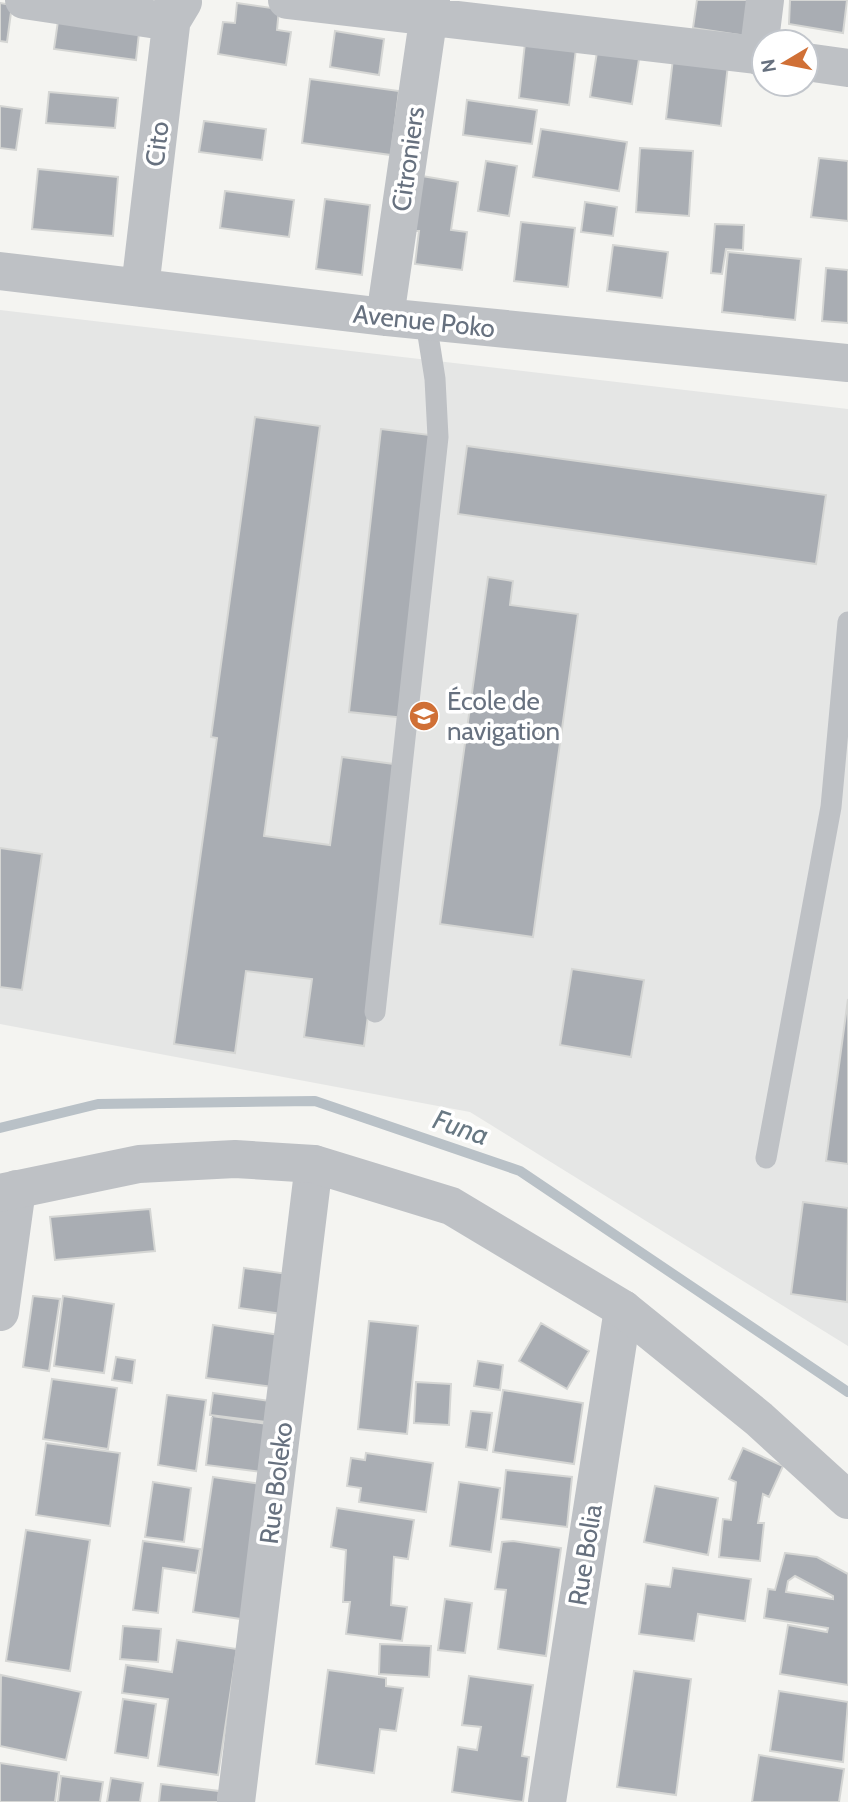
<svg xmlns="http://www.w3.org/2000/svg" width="848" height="1802" viewBox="0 0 848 1802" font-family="Cabin,sans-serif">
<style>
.built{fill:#e5e6e5}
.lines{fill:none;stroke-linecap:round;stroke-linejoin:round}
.stream{stroke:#b9c1c7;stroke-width:10}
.building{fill:#a9adb3;stroke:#d5d6d4;stroke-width:2;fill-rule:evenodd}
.service{stroke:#bec1c5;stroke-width:21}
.minor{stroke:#bec1c5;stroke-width:38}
.tertiary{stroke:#bec1c5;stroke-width:38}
.labels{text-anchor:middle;stroke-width:7;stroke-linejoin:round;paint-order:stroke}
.street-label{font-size:26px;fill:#67717f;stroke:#fff}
.poi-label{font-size:26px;fill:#67717f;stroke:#fff;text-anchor:start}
.water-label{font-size:28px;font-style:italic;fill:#687883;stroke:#fff}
</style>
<rect width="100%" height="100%" fill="#f4f4f1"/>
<path class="built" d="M 0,310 L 848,409 L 848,1346 L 470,1112 L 0,1024 Z"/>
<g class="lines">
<path class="stream" d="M 0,1128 L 98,1104 L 315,1101 L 520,1171 L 848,1392"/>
</g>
<path class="building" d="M 697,0 L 751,0 L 746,36 L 693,28 Z
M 790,0 L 847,0 L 843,33 L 789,24 Z
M 0,3 L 12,5 L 7,42 L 0,41 Z
M 237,3 L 279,9 L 277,30 L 291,32 L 286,65 L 218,54 L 223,22 L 235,23 Z
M 59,14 L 140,24 L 136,60 L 54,49 Z
M 335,31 L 384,39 L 379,75 L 330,67 Z
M 525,43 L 576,49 L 569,105 L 519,98 Z
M 674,50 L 729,56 L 721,126 L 666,119 Z
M 597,52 L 639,59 L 632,104 L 590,97 Z
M 310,79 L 399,91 L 391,155 L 302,143 Z
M 49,92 L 118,98 L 115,128 L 46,123 Z
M 467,100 L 537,110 L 532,144 L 463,135 Z
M 0,106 L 22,109 L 16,150 L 0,148 Z
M 204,121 L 266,129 L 262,160 L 199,152 Z
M 541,129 L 627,142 L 619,191 L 533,177 Z
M 640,148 L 693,151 L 689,216 L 636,212 Z
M 819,158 L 848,161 L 848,221 L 811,217 Z
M 486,161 L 517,166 L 509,216 L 478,211 Z
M 38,169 L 118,177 L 113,236 L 32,229 Z
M 422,176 L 458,182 L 451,230 L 467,232 L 462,270 L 415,264 L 419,231 L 413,231 Z
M 225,191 L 294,200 L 289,237 L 220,228 Z
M 325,199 L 370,205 L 362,275 L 316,269 Z
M 585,202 L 617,207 L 613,236 L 581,232 Z
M 521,222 L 575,228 L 568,287 L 514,281 Z
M 715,224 L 744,225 L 743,250 L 726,249 L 722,274 L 711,273 Z
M 613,245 L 668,252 L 662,298 L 607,291 Z
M 728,252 L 801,259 L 795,320 L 722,312 Z
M 826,268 L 848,270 L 848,323 L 822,321 Z
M 255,417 L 320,426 L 264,836 L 330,845 L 342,757 L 401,765 L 364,1046 L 304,1037 L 312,979 L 246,971 L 235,1053 L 174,1044 L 217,738 L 211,737 Z
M 381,429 L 438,436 L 405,718 L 349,712 Z
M 467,446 L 826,495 L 816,564 L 458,514 Z
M 488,577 L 513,581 L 510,605 L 578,614 L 533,937 L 440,924 Z
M 0,848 L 42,854 L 22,990 L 0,987 Z
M 572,969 L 644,980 L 631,1057 L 560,1045 Z
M 848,999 L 848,1164 L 826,1161 Z
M 803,1202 L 848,1208 L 847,1302 L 791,1294 Z
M 150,1209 L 155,1251 L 55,1260 L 50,1217 Z
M 244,1268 L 288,1274 L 282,1314 L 239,1308 Z
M 33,1296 L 60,1299 L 49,1371 L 23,1367 Z
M 63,1296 L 114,1304 L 104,1373 L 54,1366 Z
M 369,1321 L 418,1326 L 407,1434 L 358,1429 Z
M 541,1323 L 589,1351 L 567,1389 L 519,1361 Z
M 213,1325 L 280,1335 L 273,1387 L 206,1378 Z
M 116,1357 L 135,1360 L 132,1383 L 112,1380 Z
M 478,1361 L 503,1365 L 500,1390 L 474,1386 Z
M 52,1379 L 117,1388 L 108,1449 L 43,1439 Z
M 416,1382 L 451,1384 L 449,1425 L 414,1423 Z
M 503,1390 L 583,1403 L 574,1464 L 493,1452 Z
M 213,1393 L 277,1402 L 274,1423 L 210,1415 Z
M 167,1395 L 206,1400 L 196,1471 L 158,1465 Z
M 471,1411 L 492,1413 L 487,1450 L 466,1447 Z
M 212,1416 L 267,1424 L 261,1472 L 206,1465 Z
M 46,1443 L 120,1453 L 110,1526 L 36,1515 Z
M 743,1448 L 783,1466 L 769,1497 L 763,1494 L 758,1523 L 764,1523 L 760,1561 L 719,1557 L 723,1519 L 731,1520 L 736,1482 L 729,1479 Z
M 366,1453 L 433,1463 L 426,1512 L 359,1502 L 361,1488 L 347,1486 L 351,1458 L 365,1460 Z
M 506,1470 L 572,1477 L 567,1527 L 501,1519 Z
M 213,1477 L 261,1484 L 241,1619 L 193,1612 Z
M 153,1482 L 191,1488 L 184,1542 L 145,1537 Z
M 459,1482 L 500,1488 L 491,1552 L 450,1546 Z
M 655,1486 L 718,1498 L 708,1555 L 644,1542 Z
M 337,1508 L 414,1520 L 408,1559 L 394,1557 L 391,1605 L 407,1607 L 402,1641 L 346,1634 L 350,1602 L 343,1602 L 346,1550 L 331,1547 Z
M 26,1530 L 90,1540 L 70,1671 L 6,1661 Z
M 143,1541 L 200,1549 L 196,1573 L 163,1568 L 158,1613 L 133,1610 Z
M 513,1541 L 561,1548 L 546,1656 L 498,1649 L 506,1590 L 495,1589 L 502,1542 Z
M 785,1553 L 817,1557 L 848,1574 L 848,1685 L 780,1674 L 788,1625 L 827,1632 L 828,1628 L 764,1618 L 768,1589 L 775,1590 ZM 795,1576 L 833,1596 L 833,1599 L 786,1592 L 788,1581 Z
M 673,1568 L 751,1579 L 745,1621 L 698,1614 L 694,1641 L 639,1634 L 646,1584 L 670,1587 Z
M 445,1599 L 472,1603 L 465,1653 L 438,1650 Z
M 123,1626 L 161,1629 L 158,1662 L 120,1659 Z
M 177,1640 L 237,1649 L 218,1775 L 158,1766 L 168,1699 L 122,1693 L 126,1665 L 172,1672 Z
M 380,1644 L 431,1646 L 429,1677 L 379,1674 Z
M 328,1670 L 386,1678 L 386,1686 L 403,1688 L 396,1731 L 380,1729 L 374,1773 L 316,1764 Z
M 634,1671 L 691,1679 L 676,1795 L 617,1787 Z
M 1,1675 L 81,1692 L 66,1760 L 0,1746 Z
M 469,1676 L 533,1685 L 522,1756 L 529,1757 L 523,1802 L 452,1792 L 458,1747 L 477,1750 L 481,1727 L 462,1725 Z
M 779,1691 L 848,1702 L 843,1762 L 770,1751 Z
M 123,1699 L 156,1704 L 148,1758 L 115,1753 Z
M 759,1755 L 844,1769 L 839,1802 L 752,1802 Z
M 0,1763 L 59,1772 L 55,1802 L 0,1802 Z
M 61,1776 L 103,1782 L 100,1802 L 58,1802 Z
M 111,1778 L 143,1783 L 140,1802 L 107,1802 Z
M 161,1784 L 219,1791 L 218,1802 L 159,1802 Z"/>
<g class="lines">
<path class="service" d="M 375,1012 L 438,437 L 435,379 L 426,322
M 766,1158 L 831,807 L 848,622"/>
<path class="minor" d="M 24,0 L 171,22 L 183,2
M 287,0 L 764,56
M 758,56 L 765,0
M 806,62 L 848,68
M 0,271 L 385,317 L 848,363
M 140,288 L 174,0
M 385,317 L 431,0
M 0,1312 L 17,1189
M 236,1802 L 314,1164
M 547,1802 L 623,1309"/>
<path class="tertiary" d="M 0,1193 L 139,1164 L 235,1159 L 314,1164 L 451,1206 L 623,1309 L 759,1419 L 848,1500"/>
</g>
<defs>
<g id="school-disc" transform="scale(1.575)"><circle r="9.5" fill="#d07036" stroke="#fff"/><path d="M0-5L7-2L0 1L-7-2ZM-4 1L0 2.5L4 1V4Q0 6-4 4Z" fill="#fff"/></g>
</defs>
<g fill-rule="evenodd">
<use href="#school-disc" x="424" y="716"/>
</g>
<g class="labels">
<g class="street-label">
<text transform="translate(157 144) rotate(-83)" y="9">Cito</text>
<text transform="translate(408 159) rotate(-82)" y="9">Citroniers</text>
<text transform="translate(424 321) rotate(6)" y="9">Avenue Poko</text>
<text transform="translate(276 1483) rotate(-83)" y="9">Rue Boleko</text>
<text transform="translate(585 1555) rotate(-81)" y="9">Rue Bolia</text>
</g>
<g class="poi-label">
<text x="447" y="710">École de<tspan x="447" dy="30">navigation</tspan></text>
</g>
<g class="water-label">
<text transform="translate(461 1127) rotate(19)" y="10">Funa</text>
</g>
</g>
<g transform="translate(785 63) rotate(260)"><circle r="33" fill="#ffffff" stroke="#c2c6cc" stroke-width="2"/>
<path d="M0-5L12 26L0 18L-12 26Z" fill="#d07036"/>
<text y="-10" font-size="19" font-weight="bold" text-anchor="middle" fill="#67717f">N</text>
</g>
</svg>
